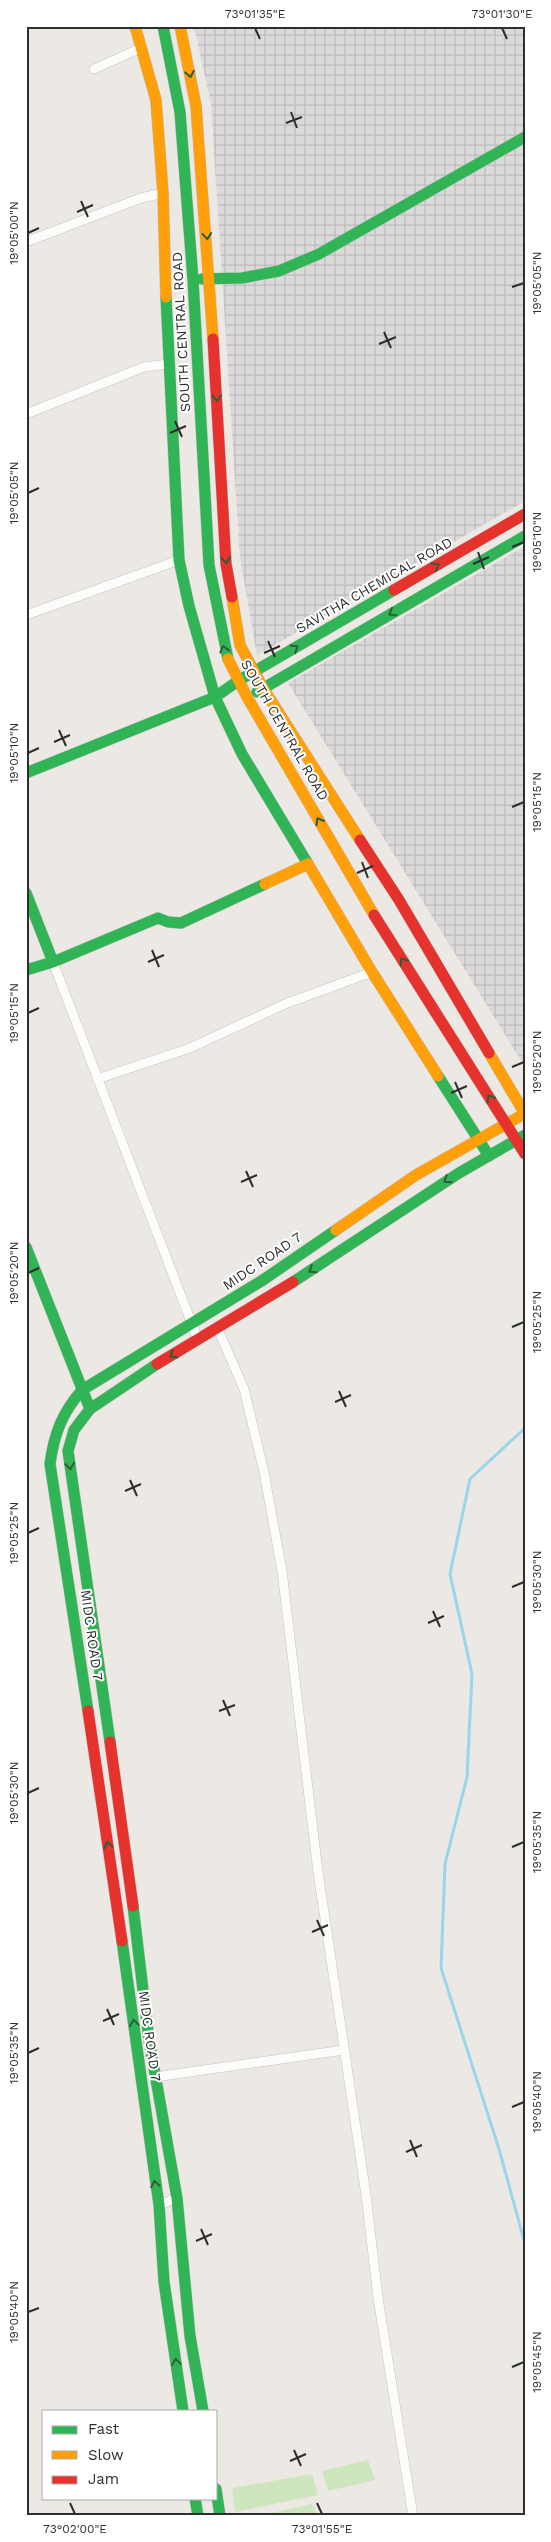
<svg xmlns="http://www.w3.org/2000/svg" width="551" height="2542" viewBox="0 0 551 2542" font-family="'Work Sans',sans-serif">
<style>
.industrial{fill:url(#industrial-grid)}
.grass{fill:#cee6be}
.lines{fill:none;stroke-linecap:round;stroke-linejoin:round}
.stream{stroke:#99d6ec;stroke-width:3}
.street-casing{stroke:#c5c4c5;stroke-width:10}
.fast-casing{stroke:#c5c4c5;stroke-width:12}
.slow-casing{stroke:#c5c4c5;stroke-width:12}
.jam-casing{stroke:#c5c4c5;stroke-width:12}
.street{stroke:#fcfcfb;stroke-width:9}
.fast{stroke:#30b455;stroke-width:11}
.slow{stroke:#ff9f0a;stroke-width:11}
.jam{stroke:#e5322d;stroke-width:11}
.oneway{stroke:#2f5d3c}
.ticks{fill:none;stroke:#2e2e2e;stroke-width:2}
.labels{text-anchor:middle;stroke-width:4;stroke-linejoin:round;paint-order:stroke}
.street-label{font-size:14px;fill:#2e2e2e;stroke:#fff}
.neatline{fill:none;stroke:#2e2e2e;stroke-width:2}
.ticks-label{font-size:12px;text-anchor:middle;fill:#2e2e2e}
</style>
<defs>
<pattern id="industrial-grid" width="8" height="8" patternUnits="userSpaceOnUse" patternTransform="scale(1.25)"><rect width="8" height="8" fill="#dcd9db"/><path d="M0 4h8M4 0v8" fill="none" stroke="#bdbbbc"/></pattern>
</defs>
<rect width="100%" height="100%" fill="#ece8e4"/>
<path class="industrial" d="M 194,26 L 525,26 L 525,501 L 257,655 L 240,558 L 211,104 Z
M 525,546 L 525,1067 L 288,683 Z"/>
<path class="grass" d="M 368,2460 L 375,2480 L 328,2491 L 322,2471 Z
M 312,2474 L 318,2495 L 235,2512 L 232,2488 Z
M 312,2504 L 318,2516 L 258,2516 Z"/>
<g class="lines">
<path class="stream" d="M 525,1428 L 470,1479 L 450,1574 L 472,1674 L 467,1777 L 445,1864 L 441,1968 L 499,2149 L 525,2244"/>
<g class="street-casing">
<path id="street" d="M 94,69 L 141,48
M 26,242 L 141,198 L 163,193
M 26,414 L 144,367 L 168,364
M 26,615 L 179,560
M 53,962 L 198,1340
M 97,1079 L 190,1048 L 285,1004 L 372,972
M 217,1327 L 244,1389 L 264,1472 L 282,1571 L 318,1872 L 366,2195 L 378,2298 L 413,2516
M 155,2077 L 344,2050
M 159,2205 L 177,2198"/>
</g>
<g class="fast-casing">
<path id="fast" d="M 163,26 L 180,112 L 193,280 L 209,565 L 228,659
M 202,279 L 242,278 L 279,271 L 319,254 L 525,137
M 166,297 L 179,560 L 189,606 L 215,697 L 242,754 L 308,864
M 257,692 L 525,536
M 26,773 L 215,697 L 238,681 L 394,590
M 26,893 L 53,962 L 158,918 L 168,922 L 181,923 L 265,884
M 26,970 L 53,962
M 438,1076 L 489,1156
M 26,1247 L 90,1409
M 293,1282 L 459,1173 L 525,1135
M 88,1711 L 50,1464 C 54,1434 62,1413 82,1390 L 263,1280 L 336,1230
M 110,1742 L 68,1451 L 74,1430 L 90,1409 L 157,1364
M 133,1906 L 149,2040 L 177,2198 L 190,2336 L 203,2411
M 122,1941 L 159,2205 L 164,2282 L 183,2411
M 216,2489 L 220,2516
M 195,2498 L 198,2516"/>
</g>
<g class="slow-casing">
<path id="slow" d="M 135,26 L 156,100 L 163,193 L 166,297
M 180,26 L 196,106 L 213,339
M 232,597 L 240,645 L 263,688 L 360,840
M 228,659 L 247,697 L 374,915
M 265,884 L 308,864 L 372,972 L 438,1076
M 489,1053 L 525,1114
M 336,1230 L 416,1175 L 524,1114"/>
</g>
<g class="jam-casing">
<path id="jam" d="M 213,339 L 226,564 L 232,597
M 394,590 L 525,514
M 360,840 L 399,900 L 489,1053
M 374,915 L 525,1154
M 157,1364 L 293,1282
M 88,1711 L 122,1941
M 110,1742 L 133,1906"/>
</g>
<use href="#street" class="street"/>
<use href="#fast" class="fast"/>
<use href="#slow" class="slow"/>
<use href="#jam" class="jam"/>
</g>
<defs><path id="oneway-chevron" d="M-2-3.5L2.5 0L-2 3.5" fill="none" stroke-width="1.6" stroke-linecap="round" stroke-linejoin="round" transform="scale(1.25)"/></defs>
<g class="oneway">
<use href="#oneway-chevron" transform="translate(190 74) rotate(79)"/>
<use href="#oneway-chevron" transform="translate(207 236) rotate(85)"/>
<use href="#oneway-chevron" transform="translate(217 398) rotate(87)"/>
<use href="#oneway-chevron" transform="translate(226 560) rotate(85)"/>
<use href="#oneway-chevron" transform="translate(436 566) rotate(-30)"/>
<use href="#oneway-chevron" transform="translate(392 613) rotate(150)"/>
<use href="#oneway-chevron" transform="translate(295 648) rotate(-30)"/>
<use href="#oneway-chevron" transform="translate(224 649) rotate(-104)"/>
<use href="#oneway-chevron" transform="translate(319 821) rotate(-120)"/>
<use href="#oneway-chevron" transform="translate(403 961) rotate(-122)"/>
<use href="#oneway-chevron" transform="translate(490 1098) rotate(-122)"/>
<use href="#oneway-chevron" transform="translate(447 1180) rotate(147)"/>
<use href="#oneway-chevron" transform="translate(312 1270) rotate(147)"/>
<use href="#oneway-chevron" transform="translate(173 1355) rotate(149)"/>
<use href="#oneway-chevron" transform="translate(70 1466) rotate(82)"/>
<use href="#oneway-chevron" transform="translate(108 1845) rotate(-99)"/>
<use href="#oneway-chevron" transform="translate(134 2023) rotate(-98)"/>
<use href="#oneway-chevron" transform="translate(155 2184) rotate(-100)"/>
<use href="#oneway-chevron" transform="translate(176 2362) rotate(-98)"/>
</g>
<path class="ticks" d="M 255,28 L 260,39M 502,28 L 507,39M 291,112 L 297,128M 286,123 L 302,117M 81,201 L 88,217M 77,212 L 93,205M 28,233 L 39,228M 512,287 L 524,283M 384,332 L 391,348M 379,344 L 396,337M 175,421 L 182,437M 170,433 L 186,426M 28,493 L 39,488M 512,547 L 524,542M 478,552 L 484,569M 473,564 L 489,557M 268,641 L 275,657M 264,653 L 280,646M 59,730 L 66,746M 54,742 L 70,735M 28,753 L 39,748M 512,807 L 524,802M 362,862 L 368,878M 357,873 L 373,866M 152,950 L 159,967M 148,962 L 164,955M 28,1013 L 39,1008M 512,1067 L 524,1062M 455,1082 L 462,1098M 451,1093 L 467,1086M 246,1171 L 253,1187M 241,1182 L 257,1175M 28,1273 L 39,1268M 512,1327 L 524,1322M 339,1391 L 346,1407M 335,1402 L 351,1395M 130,1480 L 137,1496M 125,1491 L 141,1484M 28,1533 L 39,1528M 512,1587 L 524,1582M 433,1611 L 440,1627M 428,1623 L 444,1616M 223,1700 L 230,1716M 219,1711 L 235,1705M 28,1793 L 39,1788M 512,1847 L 524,1842M 317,1920 L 324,1936M 312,1932 L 328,1925M 107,2009 L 114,2025M 103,2021 L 119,2014M 28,2053 L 39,2048M 512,2107 L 524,2102M 410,2140 L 417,2157M 406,2152 L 422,2145M 201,2229 L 208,2245M 196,2241 L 212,2234M 28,2312 L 39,2308M 512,2367 L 524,2362M 294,2450 L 301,2466M 290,2461 L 306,2454M 70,2503 L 75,2514M 317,2503 L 322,2514"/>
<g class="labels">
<g class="street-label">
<text transform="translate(181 332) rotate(-93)" y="5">SOUTH CENTRAL ROAD</text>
<text transform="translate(374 585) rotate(-30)" y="5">SAVITHA CHEMICAL ROAD</text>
<text transform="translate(285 730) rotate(60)" y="5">SOUTH CENTRAL ROAD</text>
<text transform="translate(262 1261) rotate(-34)" y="5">MIDC ROAD 7</text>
<text transform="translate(92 1635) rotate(82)" y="5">MIDC ROAD 7</text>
<text transform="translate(150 2036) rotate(82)" y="5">MIDC ROAD 7</text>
</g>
</g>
<rect width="551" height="2542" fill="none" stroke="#ffffff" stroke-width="55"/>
<rect x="42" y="2410" width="175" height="90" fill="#ffffff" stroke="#ababab"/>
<rect x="52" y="2426" width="25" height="8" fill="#30b455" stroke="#ababab"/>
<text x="88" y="2434" font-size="15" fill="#2e2e2e">Fast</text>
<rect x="52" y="2451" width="25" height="8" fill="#ff9f0a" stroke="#ababab"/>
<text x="88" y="2460" font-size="15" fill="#2e2e2e">Slow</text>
<rect x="52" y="2476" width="25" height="8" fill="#e5322d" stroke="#ababab"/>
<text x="88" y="2484" font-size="15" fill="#2e2e2e">Jam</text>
<rect x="28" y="28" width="496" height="2486" class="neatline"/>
<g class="ticks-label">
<text x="255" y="18">73°01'35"E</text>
<text x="502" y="18">73°01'30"E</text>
<text transform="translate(14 233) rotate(-90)" y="4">19°05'00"N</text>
<text transform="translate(537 283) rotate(-90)" y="4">19°05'05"N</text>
<text transform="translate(14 493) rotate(-90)" y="4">19°05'05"N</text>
<text transform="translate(537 542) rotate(-90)" y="4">19°05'10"N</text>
<text transform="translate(14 753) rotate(-90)" y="4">19°05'10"N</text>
<text transform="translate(537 802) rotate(-90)" y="4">19°05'15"N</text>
<text transform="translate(14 1013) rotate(-90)" y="4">19°05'15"N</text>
<text transform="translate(537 1062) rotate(-90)" y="4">19°05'20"N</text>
<text transform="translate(14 1273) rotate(-90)" y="4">19°05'20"N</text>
<text transform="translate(537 1322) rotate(-90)" y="4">19°05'25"N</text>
<text transform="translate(14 1533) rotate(-90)" y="4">19°05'25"N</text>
<text transform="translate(537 1582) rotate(-90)" y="4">19°05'30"N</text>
<text transform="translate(14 1793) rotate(-90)" y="4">19°05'30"N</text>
<text transform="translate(537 1842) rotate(-90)" y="4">19°05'35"N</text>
<text transform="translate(14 2053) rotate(-90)" y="4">19°05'35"N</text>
<text transform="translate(537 2102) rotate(-90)" y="4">19°05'40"N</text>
<text transform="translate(14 2312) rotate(-90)" y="4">19°05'40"N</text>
<text transform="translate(537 2362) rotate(-90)" y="4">19°05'45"N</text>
<text x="75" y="2533">73°02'00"E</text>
<text x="322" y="2533">73°01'55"E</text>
</g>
</svg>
